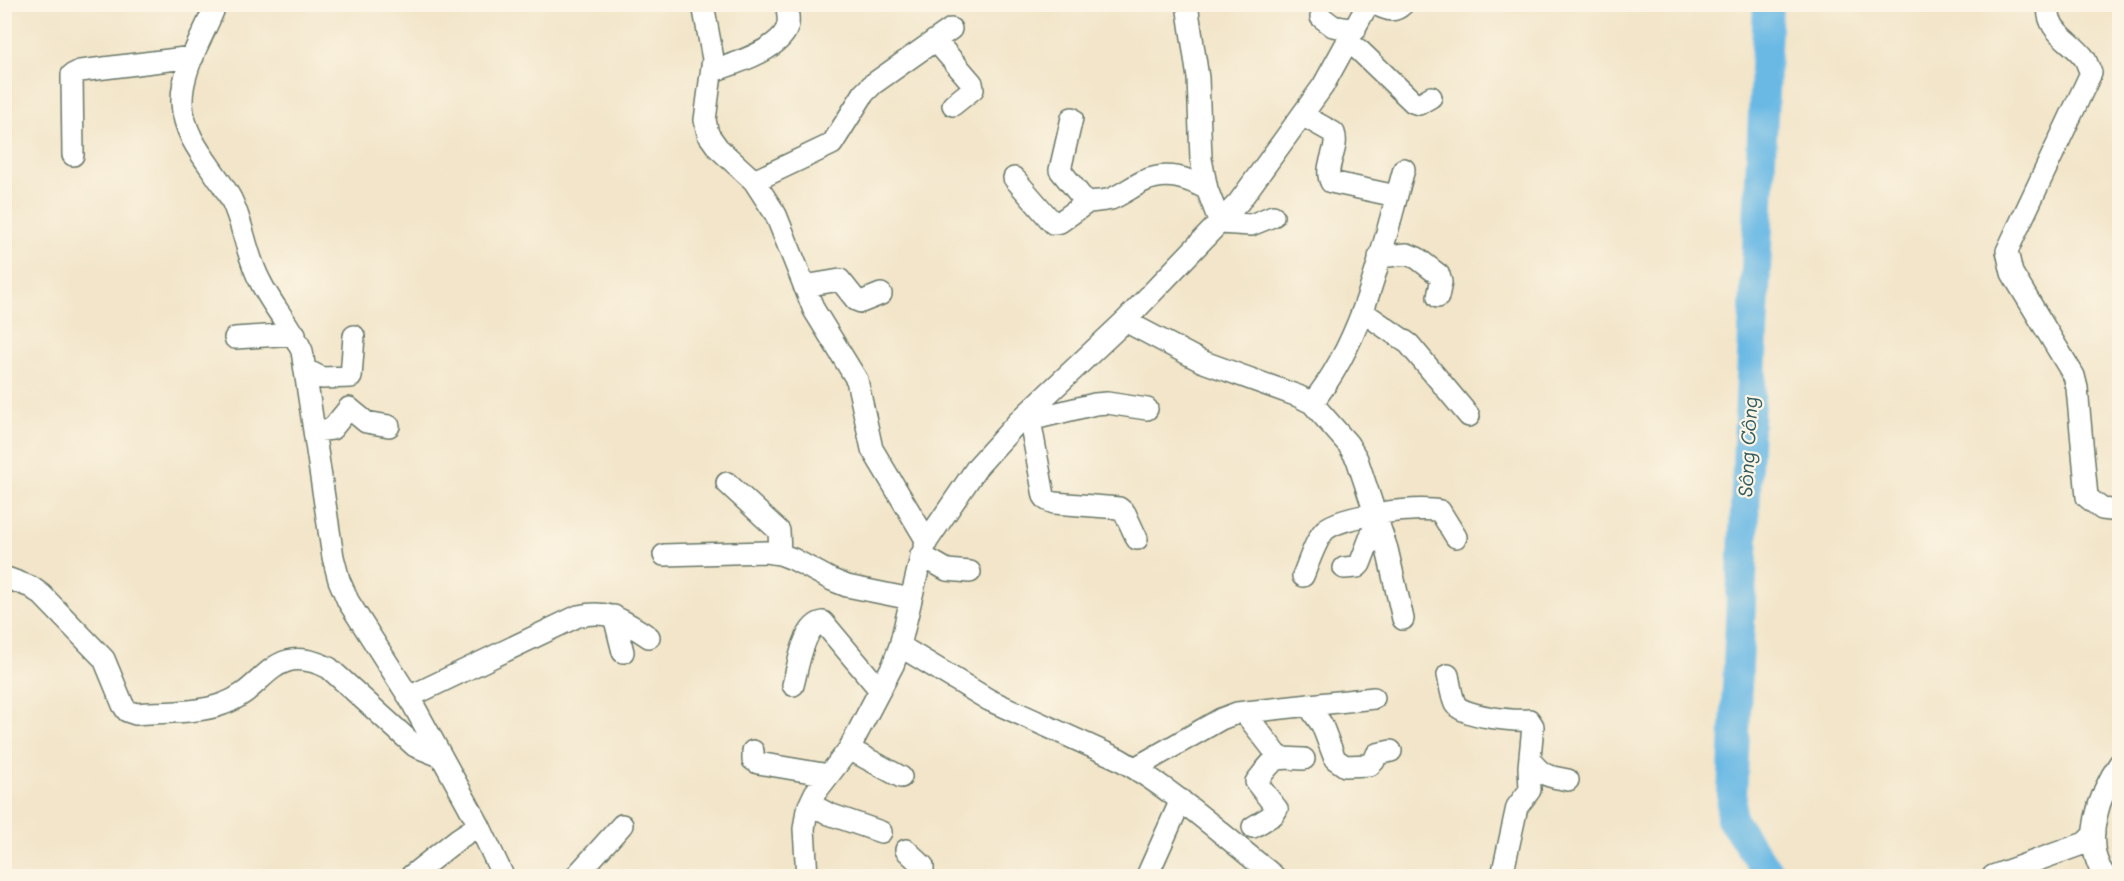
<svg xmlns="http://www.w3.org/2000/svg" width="2124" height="881" viewBox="0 0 2124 881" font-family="Mali,sans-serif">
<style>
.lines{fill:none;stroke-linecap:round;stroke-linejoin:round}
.river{stroke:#6ab9e5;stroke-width:30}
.minor-casing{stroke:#697868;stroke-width:24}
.minor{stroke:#fff;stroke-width:21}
.labels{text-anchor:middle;stroke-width:4.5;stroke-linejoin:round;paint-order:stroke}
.water-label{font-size:20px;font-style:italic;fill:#325c60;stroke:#fcf5e5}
</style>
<rect width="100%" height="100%" fill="#fcf5e5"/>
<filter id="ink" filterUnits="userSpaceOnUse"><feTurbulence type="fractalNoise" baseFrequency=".0167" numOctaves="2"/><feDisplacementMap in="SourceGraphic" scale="12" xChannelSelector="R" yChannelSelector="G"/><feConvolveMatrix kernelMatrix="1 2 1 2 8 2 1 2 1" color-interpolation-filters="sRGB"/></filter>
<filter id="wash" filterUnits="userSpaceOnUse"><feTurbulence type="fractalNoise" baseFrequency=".008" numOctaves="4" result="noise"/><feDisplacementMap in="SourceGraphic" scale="24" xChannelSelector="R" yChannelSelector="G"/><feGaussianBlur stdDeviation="1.35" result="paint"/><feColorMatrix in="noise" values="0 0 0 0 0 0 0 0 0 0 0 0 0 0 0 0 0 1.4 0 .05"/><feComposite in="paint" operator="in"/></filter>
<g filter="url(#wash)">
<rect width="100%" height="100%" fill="#f2e5c9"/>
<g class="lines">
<path class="river" d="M 1768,4 L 1731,819 L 1771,876"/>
</g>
</g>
<g filter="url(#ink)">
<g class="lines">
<g class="minor-casing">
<path id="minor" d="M 216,4 C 204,35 181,69 182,103 C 184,142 214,167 231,199 C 244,225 246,255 260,281 C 272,306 291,326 302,351 L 333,557 L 339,580 L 348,601 L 409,697 L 479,825 L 503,876
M 703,4 L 713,59 L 705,120 L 708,134 L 718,148 L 754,181 L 776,215 L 814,310 L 857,380 L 872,449 L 927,541
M 1375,4 C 1386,9 1393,14 1403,4
M 2049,4 C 2044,31 2073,41 2085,59 C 2087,63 2089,69 2091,73 L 2007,251 L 2012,273 L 2074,376 L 2077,388 L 2087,497 L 2102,509 L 2120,511
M 1188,11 L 1198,78 L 1201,159 L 1207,189 L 1220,223 L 1251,225 L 1273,216
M 1321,17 L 1333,26 L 1355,30
M 935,40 L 972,83 L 973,89 L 953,105
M 1348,43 L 1359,50 L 1413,102 L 1419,104 L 1431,97
M 713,71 C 733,64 784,49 788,24 C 789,18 787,10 787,4
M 1302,115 L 1334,133 C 1340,149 1323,166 1331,182 L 1396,196
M 1072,118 L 1060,170 L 1081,196 L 1088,202 C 1096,201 1104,201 1111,199 C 1123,194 1133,186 1144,181 C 1167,171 1187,178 1207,189
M 73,155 L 72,75 L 80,71 L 193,57
M 1014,178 L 1053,223 L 1060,222 L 1088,202
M 754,181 L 832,144 L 864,93 L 873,84 L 951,29
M 1379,257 L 1407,254 L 1417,258 L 1439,275 L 1441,282 L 1438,297
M 804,286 L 840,280 L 856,300 L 861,302 L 881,294
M 1363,312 L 1409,344 L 1469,416
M 1125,321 L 1201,361 L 1298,396 L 1312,403 L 1348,444 L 1357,459 L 1387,549 L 1403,619
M 235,338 L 295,334
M 306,370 L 322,378 L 351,377 L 354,336
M 1312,403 C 1365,338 1382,248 1404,169
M 1030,420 L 1044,496 L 1047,500 L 1054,503 L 1119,508 L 1125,513 L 1137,539
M 1017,423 L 1095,404 L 1107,403 L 1147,409
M 315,431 L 332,429 L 349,408 L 366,422 L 389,426
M 727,483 L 779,531 L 780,554
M 664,555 L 766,552 L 780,554 L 793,559 L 832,580 L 847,586 L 911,599
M 921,555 L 947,570 L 970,572
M 1344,568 L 1357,567 L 1360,564 L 1377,520
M 1303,576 C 1308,564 1316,539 1325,530 C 1342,515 1418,506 1440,511 L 1456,537
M 4,577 L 31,587 L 42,595 L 104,659 L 123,705 L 127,711 L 136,714 C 161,712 200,713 223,704 C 267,689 271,640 329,668 L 415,746 L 440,756
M 614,616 L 623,652
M 900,646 L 989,700 L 1119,759 C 1175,791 1224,836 1274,876
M 1448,675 C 1450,684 1451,695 1455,704 C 1463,717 1514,721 1529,720 L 1533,726 L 1529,767 L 1530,790 L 1517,807 L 1502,876
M 793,685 C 798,668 803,625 823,622 L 880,690
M 409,697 L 578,616 C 611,609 622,620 649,637
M 1308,705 L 1322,725 L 1335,759 L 1345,766 L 1370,765 L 1374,761 L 1377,754 L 1391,751
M 1244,712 L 1279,757
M 849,749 L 901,777
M 753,751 L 753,760 L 758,763 L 829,775
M 1530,760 C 1543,777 1548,776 1568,780
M 1135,768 L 1221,719 L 1237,713 L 1374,698
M 810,804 L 829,814 L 881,832
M 1253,827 L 1273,815 L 1277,809 L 1256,782 C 1276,757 1271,757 1304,759
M 906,850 L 923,866 L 923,876
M 411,876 L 458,839 L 479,825
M 576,876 L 622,825
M 807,876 L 804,829 L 807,810 L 815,793 L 849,749 L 893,665 L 900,646 L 921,557 L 927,541 L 978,466 L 1017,423 L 1125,321 L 1239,202 L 1323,86 L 1368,4
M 1147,876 L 1181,800
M 1993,876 L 2085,843 L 2094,834
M 2105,876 C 2081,844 2099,793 2120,763"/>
</g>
<use href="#minor" class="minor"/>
</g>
</g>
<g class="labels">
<g class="water-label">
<text transform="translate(1748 447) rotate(-87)" y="7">Sông Công</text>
</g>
</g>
<rect width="2124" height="881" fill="none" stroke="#fcf5e5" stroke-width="24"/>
</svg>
